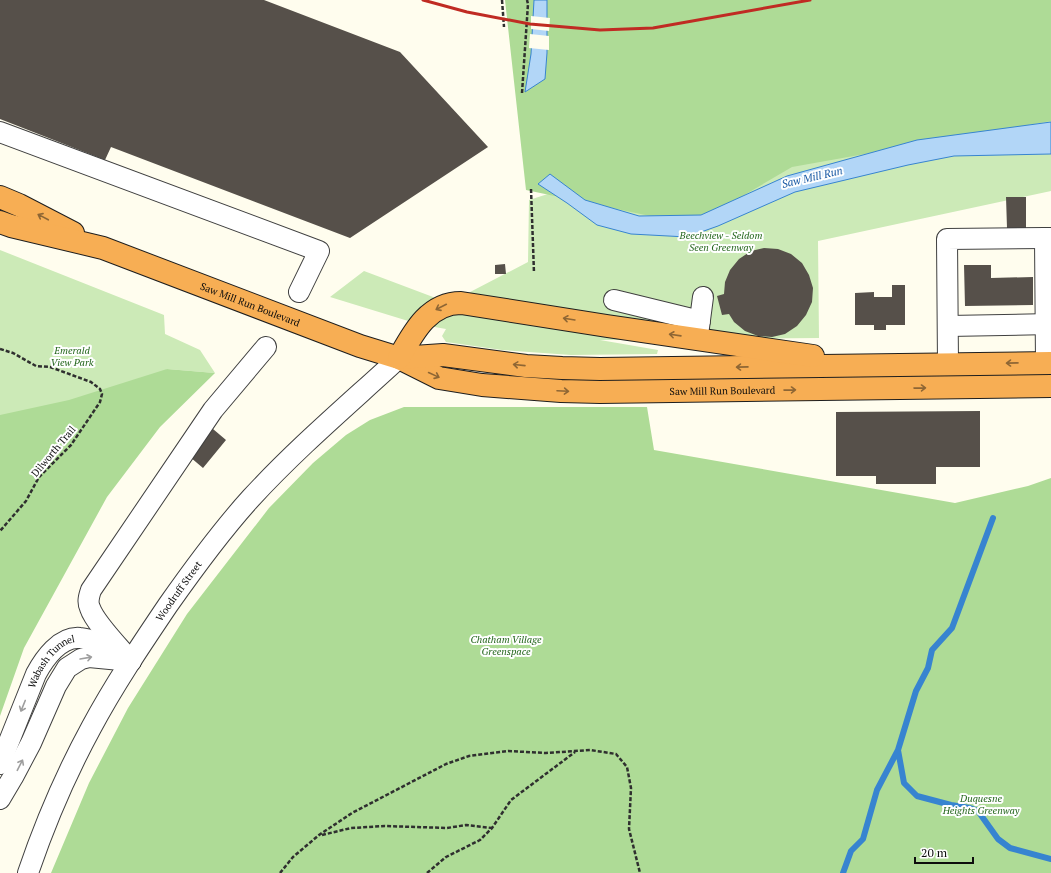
<svg xmlns="http://www.w3.org/2000/svg" width="1051" height="873" viewBox="0 0 1051 873" font-family="'PT Serif',serif">
<style>
.green{fill:#cceab7}
.forest{fill:#aedb96}
.water{fill:#b2d6f7;stroke:#3784d0}
.pier{fill:#fffdee}
.lines{fill:none;stroke-linecap:round;stroke-linejoin:round}
.stream{stroke:#3784d0;stroke-width:6}
.building{fill:#56504a}
.minor-casing{stroke:#404040;stroke-width:22}
.highway-casing{stroke:#1e1e1e;stroke-width:24}
.path{stroke:#2f2f2f;stroke-width:2.5;stroke-dasharray:4 2;stroke-linecap:butt}
.minor{stroke:#fff;stroke-width:20}
.highway{stroke:#f7ae54;stroke-width:22}
.rail{stroke:#c02b23;stroke-width:3}
.oneway{stroke:#8e6634}
.oneway2{stroke:#9e9e9e}
.labels{text-anchor:middle;stroke-width:4;stroke-linejoin:round;paint-order:stroke}
.park-label{font-size:10px;font-style:italic;fill:#24661c;stroke:#fff}
.street-label{font-size:10px;fill:#0d0d0d;stroke:#fff}
.water-label{font-size:11px;font-style:italic;fill:#1456a2;stroke:#fff}
</style>
<rect width="100%" height="100%" fill="#fffdee"/>
<path class="green" d="M 1051,73 L 1051,191 L 818,241 L 819,338 L 600,340 L 658,350 L 657,354 L 571,355 L 502,350 L 446,342 L 442,336 L 446,329 L 418,324 L 330,297 L 364,271 L 449,303 L 528,262 L 529,200 L 903,81 Z
M 0,250 L 164,315 L 165,334 L 200,350 L 215,373 L 167,369 L 0,537 Z"/>
<path class="forest" d="M 505,0 L 1051,0 L 1051,121 L 792,167 L 693,225 L 526,190 Z
M 167,369 L 215,373 L 160,427 L 107,497 L 24,648 L 0,716 L 0,415 L 69,400 Z
M 404,407 L 647,407 L 654,450 L 955,503 L 1028,486 L 1051,478 L 1051,873 L 51,873 L 89,783 L 128,708 L 187,614 L 269,508 L 313,463 L 346,435 L 370,420 Z"/>
<path class="water" d="M 534,0 L 547,0 L 547,53 L 545,79 L 525,92 L 531,54 Z
M 1051,122 L 1051,154 L 954,156 L 908,165 L 795,192 L 718,226 L 687,237 L 631,234 L 597,225 L 567,203 L 538,184 L 550,174 L 585,200 L 639,216 L 701,215 L 787,176 L 917,140 Z"/>
<path class="pier" d="M 531,16 L 550,18 L 549,31 L 531,29 Z
M 530,34 L 549,36 L 549,50 L 529,48 Z"/>
<g class="lines">
<path class="stream" d="M 993,518 L 952,628 L 932,650 L 928,668 L 916,691 L 898,750 L 904,783 L 917,796 L 951,805 L 970,808 L 978,811 L 998,839 L 1010,848 L 1051,859
M 843,873 L 851,851 L 863,839 L 877,790 L 898,750"/>
</g>
<path class="building" d="M 0,0 L 264,0 L 400,52 L 488,147 L 350,238 L 111,147 L 105,160 L 0,119 Z
M 1006,197 L 1026,197 L 1026,228 L 1007,228 Z
M 764,248 L 778,249 L 791,254 L 802,263 L 809,275 L 813,288 L 812,302 L 806,315 L 797,326 L 785,334 L 772,337 L 758,336 L 745,331 L 734,322 L 729,314 L 722,315 L 717,296 L 724,294 L 725,282 L 730,270 L 739,259 L 751,251 Z
M 505,264 L 506,274 L 495,274 L 495,265 Z
M 964,265 L 991,265 L 991,278 L 1033,277 L 1033,305 L 965,306 Z
M 892,285 L 905,285 L 905,325 L 886,325 L 886,330 L 874,330 L 874,325 L 855,325 L 855,293 L 874,292 L 874,297 L 892,297 Z
M 980,411 L 980,467 L 936,467 L 936,484 L 876,484 L 876,476 L 836,476 L 836,412 Z
M 213,429 L 226,440 L 203,468 L 190,457 Z"/>
<g class="lines">
<g class="minor-casing">
<g id="minor">
<path d="M 0,132 L 319,251 L 299,292"/>
<path d="M 614,300 L 700,321"/>
<path d="M 948,326 L 1051,324"/>
<path d="M 698,335 L 703,297"/>
<path d="M 1046,363 L 1045,238 L 1051,238"/>
<path d="M 948,364 L 947,239 L 1045,238"/>
<path d="M 131,661 C 120,648 95,623 90,608 C 87,602 89,596 91,590 L 213,410 L 266,347"/>
<path id="s1" d="M 0,764 L 36,674 C 44,659 60,636 80,638 C 94,639 108,649 120,656"/>
<path d="M 0,799 L 13,777 L 31,743 L 56,686 L 67,668 L 81,659 L 89,657 L 131,661"/>
<path id="s2" d="M 28,873 C 45,823 66,774 91,728 C 114,685 141,645 168,605 C 194,568 221,531 251,498 C 297,448 349,404 399,358"/>
</g>
</g>
<g class="highway-casing">
<g id="highway">
<path d="M 0,197 L 19,205 L 73,233"/>
<path id="s3" d="M 0,222 L 11,226 L 103,248 L 360,346 L 399,358 L 439,378 L 482,385 L 561,391 L 600,392 L 1051,386"/>
<path d="M 399,358 L 443,355 L 526,366 L 562,368 L 600,369 L 1051,363"/>
<path d="M 399,358 C 413,333 428,303 461,303 L 607,326 L 813,356"/>
</g>
</g>
<path class="path" d="M 502,0 L 504,27
M 522,93 L 528,4 L 527,0
M 531,189 L 534,273
M 0,349 L 13,353 L 36,366 L 50,367 L 91,382 L 100,389 L 102,394 L 100,402 L 71,445 L 39,477 L 26,501 L 0,531
M 322,835 L 351,828 L 385,826 L 447,828 L 466,825 L 492,828
M 280,873 L 293,857 L 319,835 L 352,813 L 446,764 L 469,756 L 508,751 L 546,753 L 590,750 L 616,754 L 627,767 L 631,788 L 629,829 L 640,873
M 427,873 L 446,857 L 480,840 L 492,828 L 511,800 L 575,752"/>
<use href="#minor" class="minor"/>
<use href="#highway" class="highway"/>
<path class="rail" d="M 423,0 L 467,12 L 530,24 L 600,30 L 653,28 L 810,0"/>
</g>
<defs><path id="oneway-shaft" d="M-6 0H5M1.5-3L5.5 0L1.5 3" fill="none" stroke-width="1.6" stroke-linecap="round" stroke-linejoin="round"/></defs>
<g class="oneway">
<use href="#oneway-shaft" transform="translate(43 217) rotate(-152)"/>
<use href="#oneway-shaft" transform="translate(441 307) rotate(153)"/>
<use href="#oneway-shaft" transform="translate(569 319) rotate(-171)"/>
<use href="#oneway-shaft" transform="translate(675 335) rotate(-172)"/>
<use href="#oneway-shaft" transform="translate(1012 363) rotate(179)"/>
<use href="#oneway-shaft" transform="translate(519 365) rotate(-174)"/>
<use href="#oneway-shaft" transform="translate(742 367) rotate(179)"/>
<use href="#oneway-shaft" transform="translate(434 375) rotate(25)"/>
<use href="#oneway-shaft" transform="translate(920 388) rotate(-1)"/>
<use href="#oneway-shaft" transform="translate(790 390) rotate(-1)"/>
<use href="#oneway-shaft" transform="translate(563 391) rotate(3)"/>
</g>
<g class="oneway2">
<use href="#oneway-shaft" transform="translate(86 658) rotate(-10)"/>
<use href="#oneway-shaft" transform="translate(23 706) rotate(112)"/>
<use href="#oneway-shaft" transform="translate(20 765) rotate(-63)"/>
</g>
<g class="labels">
<g class="park-label">
<text x="721" y="239">Beechview - Seldom<tspan x="721" dy="12">Seen Greenway</tspan></text>
<text x="72" y="354">Emerald<tspan x="72" dy="12">View Park</tspan></text>
<text x="506" y="643">Chatham Village<tspan x="506" dy="12">Greenspace</tspan></text>
<text x="981" y="802">Duquesne<tspan x="981" dy="12">Heights Greenway</tspan></text>
</g>
<g class="street-label">
<text dy="4" stroke="none"><textPath href="#s3" startOffset="264">Saw Mill Run Boulevard</textPath></text>
<text dy="4" stroke="none"><textPath href="#s3" startOffset="751">Saw Mill Run Boulevard</textPath></text>
<text transform="translate(53 451) rotate(-50)" y="4">Dilworth Trail</text>
<text dy="4" stroke="none"><textPath href="#s2" startOffset="321">Woodruff Street</textPath></text>
<text dy="4" stroke="none"><textPath href="#s1" startOffset="117">Wabash Tunnel</textPath></text>
</g>
<g class="water-label">
<text transform="translate(812 177) rotate(-13)" y="4">Saw Mill Run</text>
</g>
</g>
<path d="M915 857v6h58v-6" fill="none" stroke="#0d0d0d" stroke-width="2"/>
<text x="921" y="857" font-size="12" fill="#0d0d0d" stroke="#ffffff" stroke-width="3" paint-order="stroke">20 m</text>
</svg>
